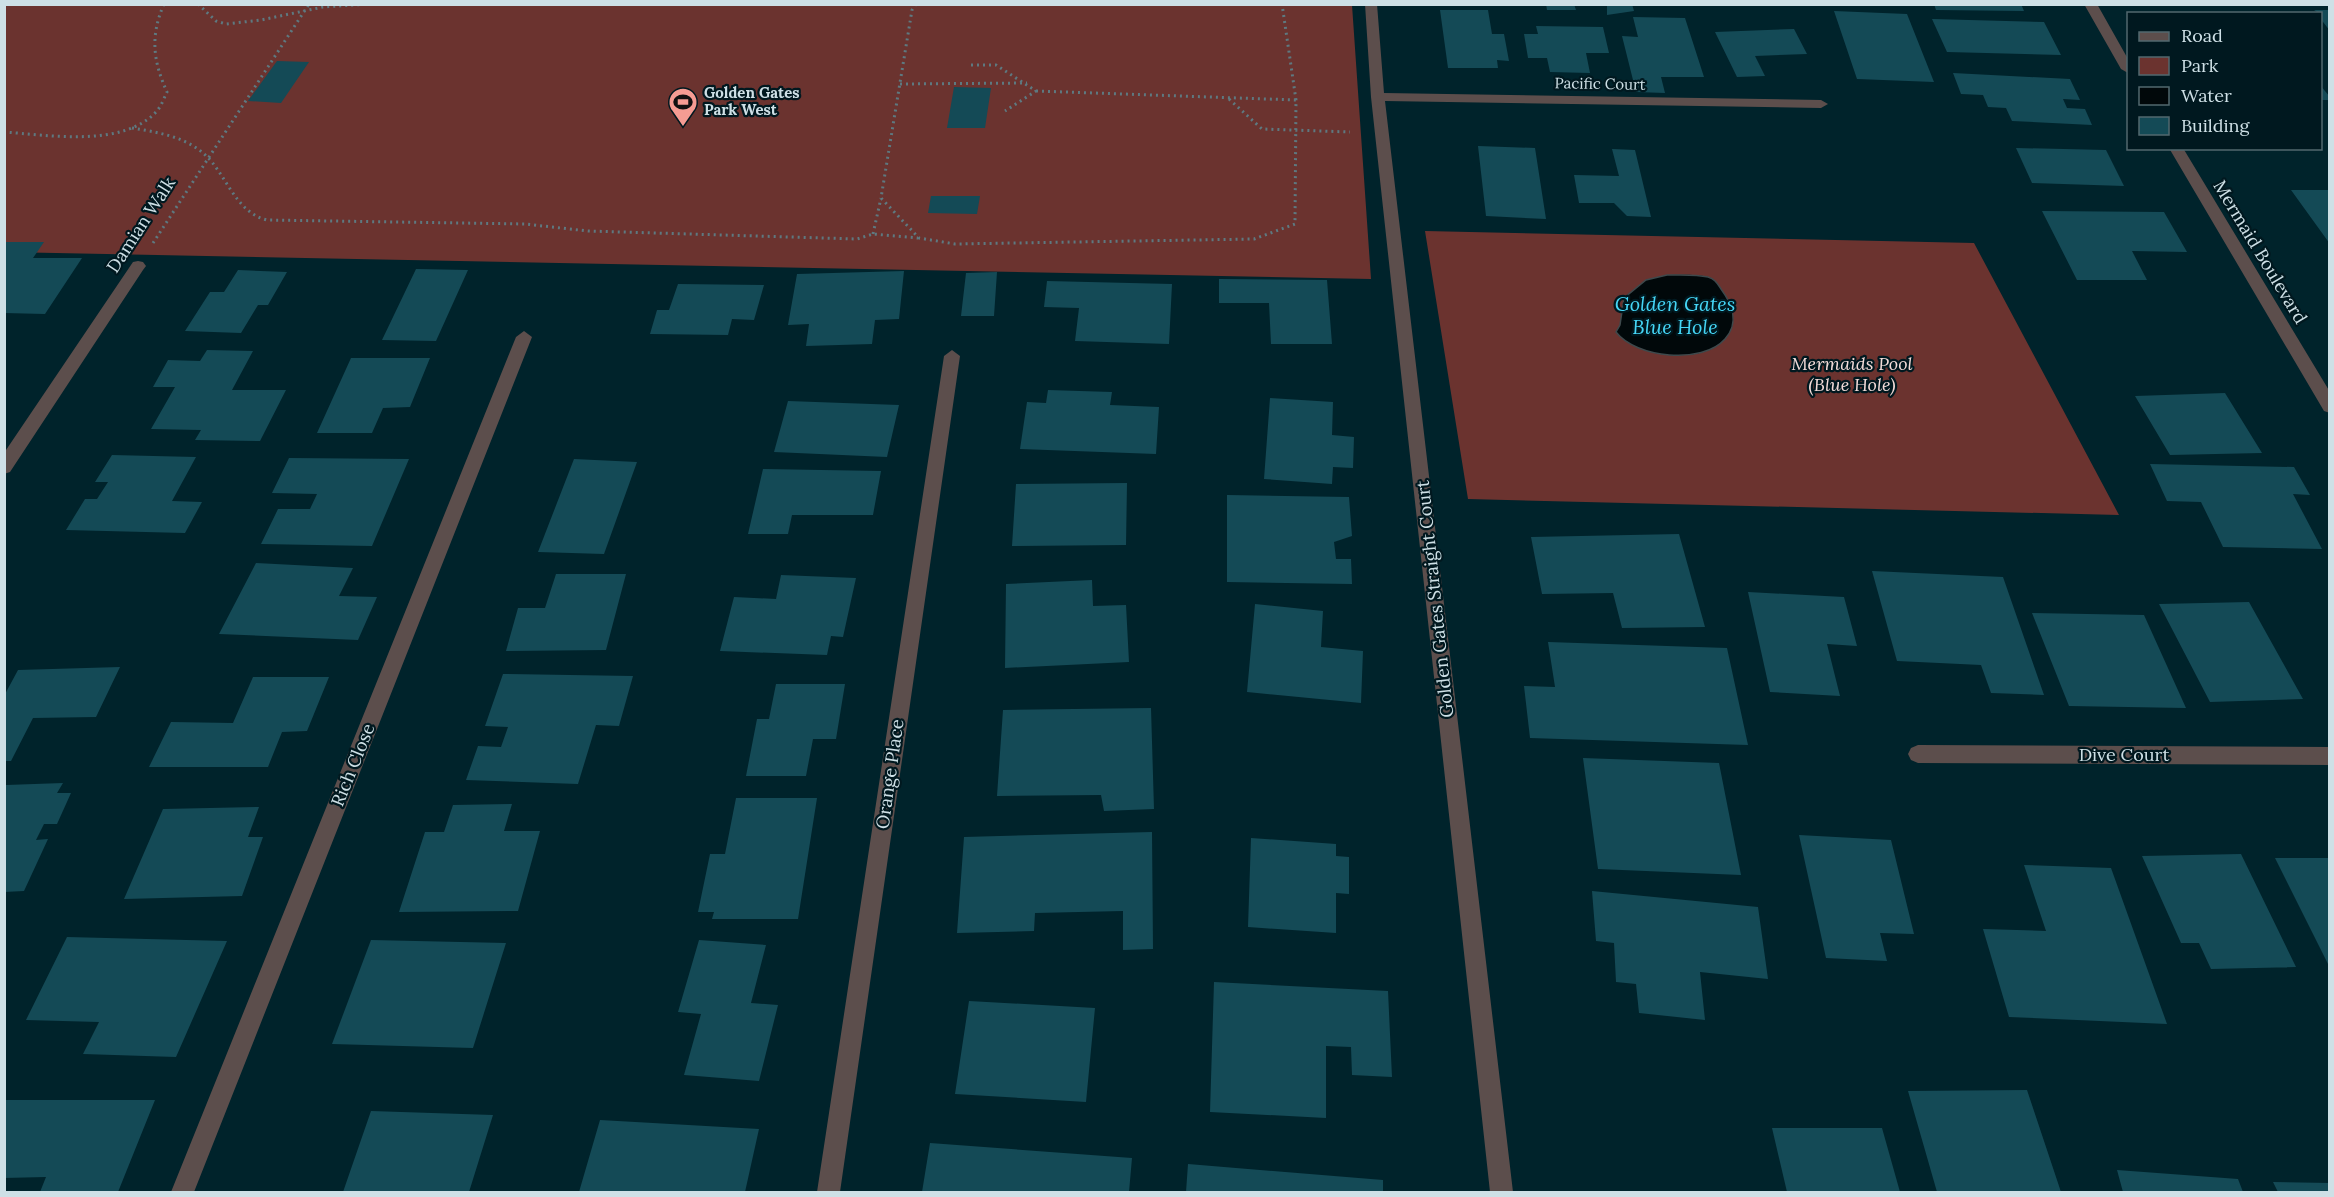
<svg xmlns="http://www.w3.org/2000/svg" width="2334" height="1197" viewBox="0 0 2334 1197" font-family="Lora,serif">
<style>
.green{fill:#6b332f}
.water{fill:#01080a;stroke:#3e494c;stroke-width:1.5}
.building{fill:#144a56}
.lines{fill:none;stroke-linecap:round;stroke-linejoin:round}
.path{stroke:#5e7980;stroke-width:3;stroke-dasharray:2 4;stroke-linecap:butt}
.street{fill:#5c4e4c;fill-rule:evenodd}
.labels{text-anchor:middle;stroke-width:4.5;stroke-linejoin:round;paint-order:stroke}
.far-street-label{font-size:15px;fill:#cee0e6;stroke:#00181f}
.far-poi-label{font-size:15px;font-weight:bold;fill:#cee0e6;stroke:#00181f;text-anchor:start}
.street-label{font-size:18px;fill:#cee0e6;stroke:#00181f}
.park-label{font-size:18px;font-style:italic;fill:#f3dcd9;stroke:#00181f}
.water-label{font-size:20px;font-style:italic;fill:#45d6f6;stroke:#00181f}
</style>
<rect width="100%" height="100%" fill="#00232b"/>
<path class="green" d="M 5,5 L 1352,5 L 1371,279 L 5,252 Z
M 1425,231 L 1974,243 L 2119,515 L 1468,499 Z"/>
<path class="water" d="M 1667,275 C 1680,275 1695,274 1708,277 C 1715,279 1717,283 1721,289 C 1732,304 1740,322 1725,339 C 1702,365 1636,358 1616,332 L 1620,325 L 1624,298 L 1646,280 Z"/>
<path class="building" d="M 1546,4 L 1574,4 L 1576,10 L 1547,10 Z
M 1607,4 L 1632,4 L 1634,11 L 1607,15 Z
M 1934,4 L 2021,4 L 2024,11 L 1936,10 Z
M 1440,10 L 1488,10 L 1492,34 L 1504,34 L 1509,61 L 1497,60 L 1498,68 L 1448,68 Z
M 2314,10 L 2330,10 L 2330,31 L 2320,18 L 2320,14 Z
M 1834,11 L 1907,14 L 1934,82 L 1857,79 Z
M 1633,17 L 1685,18 L 1704,77 L 1661,77 L 1665,93 L 1636,92 L 1622,36 L 1638,37 Z
M 1932,19 L 2044,22 L 2061,55 L 1947,52 Z
M 1536,26 L 1603,27 L 1609,53 L 1586,53 L 1590,73 L 1550,72 L 1547,58 L 1528,58 L 1524,34 L 1538,34 Z
M 1794,29 L 1807,54 L 1755,56 L 1765,76 L 1737,77 L 1715,32 Z
M 277,61 L 309,62 L 281,103 L 248,101 Z
M 1953,73 L 2070,79 L 2080,100 L 2063,99 L 2067,108 L 2085,109 L 2092,125 L 2012,121 L 2006,108 L 1988,107 L 1983,95 L 1961,94 Z
M 2320,85 L 2330,97 L 2330,100 L 2320,100 Z
M 954,87 L 991,88 L 985,128 L 947,128 Z
M 1478,146 L 1535,148 L 1546,219 L 1486,216 Z
M 2016,148 L 2106,150 L 2124,186 L 2032,183 Z
M 1612,149 L 1635,150 L 1651,217 L 1627,216 L 1614,203 L 1579,203 L 1574,175 L 1619,176 Z
M 2291,190 L 2330,190 L 2330,244 Z
M 931,196 L 980,196 L 977,214 L 928,213 Z
M 2042,211 L 2164,212 L 2187,252 L 2132,251 L 2147,280 L 2077,280 Z
M 4,242 L 44,242 L 33,258 L 82,258 L 45,314 L 4,313 Z
M 416,269 L 468,270 L 436,341 L 382,340 Z
M 238,270 L 287,272 L 268,305 L 258,305 L 241,333 L 185,331 L 210,292 L 224,292 Z
M 904,271 L 899,319 L 875,320 L 872,344 L 806,346 L 809,324 L 788,325 L 797,274 Z
M 997,272 L 994,316 L 961,316 L 966,273 Z
M 1219,279 L 1327,280 L 1332,344 L 1271,344 L 1269,303 L 1219,303 Z
M 1047,281 L 1172,284 L 1169,344 L 1075,341 L 1079,308 L 1044,307 Z
M 678,284 L 764,285 L 754,320 L 732,319 L 728,335 L 650,334 L 657,310 L 669,310 Z
M 207,350 L 253,351 L 232,390 L 286,390 L 260,441 L 195,440 L 201,430 L 151,429 L 175,387 L 153,387 L 168,360 L 200,361 Z
M 351,358 L 430,358 L 410,407 L 383,408 L 372,433 L 317,433 Z
M 1048,390 L 1112,392 L 1110,405 L 1159,407 L 1156,454 L 1020,449 L 1027,402 L 1046,403 Z
M 2225,393 L 2262,453 L 2170,455 L 2135,396 Z
M 1270,398 L 1333,402 L 1332,435 L 1354,437 L 1353,468 L 1333,467 L 1332,484 L 1264,479 Z
M 788,401 L 899,405 L 887,457 L 774,452 Z
M 112,455 L 196,457 L 172,501 L 202,502 L 185,533 L 66,530 L 85,499 L 97,499 L 108,482 L 95,482 Z
M 289,458 L 409,459 L 372,546 L 261,544 L 278,509 L 310,509 L 317,494 L 272,493 Z
M 574,459 L 637,462 L 604,554 L 538,552 Z
M 2150,464 L 2294,467 L 2310,495 L 2293,494 L 2322,549 L 2223,547 L 2201,502 L 2167,501 Z
M 763,469 L 881,471 L 873,515 L 792,515 L 788,534 L 748,534 Z
M 1127,483 L 1126,545 L 1012,546 L 1016,484 Z
M 1227,495 L 1349,497 L 1352,536 L 1334,542 L 1336,559 L 1351,559 L 1352,584 L 1227,582 Z
M 1679,534 L 1705,627 L 1622,628 L 1613,593 L 1542,594 L 1531,537 Z
M 256,563 L 353,568 L 339,596 L 377,597 L 358,640 L 219,634 Z
M 1872,571 L 2003,577 L 2044,695 L 1991,693 L 1981,665 L 1897,661 Z
M 556,574 L 626,574 L 606,650 L 506,651 L 518,608 L 545,608 Z
M 781,575 L 856,578 L 843,637 L 831,636 L 827,655 L 720,651 L 734,597 L 776,599 Z
M 1092,580 L 1093,606 L 1126,605 L 1129,662 L 1005,668 L 1006,584 Z
M 1748,592 L 1844,597 L 1857,646 L 1827,644 L 1840,696 L 1770,692 Z
M 2249,602 L 2303,699 L 2210,702 L 2159,604 Z
M 1255,604 L 1323,611 L 1321,647 L 1363,651 L 1361,703 L 1247,692 Z
M 2032,613 L 2144,615 L 2186,708 L 2069,706 Z
M 1548,642 L 1727,648 L 1748,745 L 1530,738 L 1524,686 L 1555,687 Z
M 120,667 L 96,717 L 33,718 L 11,761 L 4,761 L 4,696 L 18,670 Z
M 503,674 L 633,676 L 619,726 L 596,725 L 578,784 L 466,780 L 478,746 L 501,747 L 508,727 L 485,726 Z
M 253,677 L 329,677 L 307,731 L 282,732 L 268,767 L 149,767 L 171,722 L 233,723 Z
M 776,684 L 845,684 L 836,739 L 813,739 L 806,776 L 746,776 L 757,719 L 769,719 Z
M 1151,708 L 1154,809 L 1104,811 L 1101,795 L 997,796 L 1003,710 Z
M 1583,758 L 1719,763 L 1741,875 L 1598,869 Z
M 63,783 L 57,793 L 71,793 L 57,824 L 44,824 L 36,840 L 48,839 L 24,891 L 4,892 L 6,785 Z
M 736,798 L 817,798 L 798,919 L 712,919 L 714,912 L 698,912 L 710,854 L 725,854 Z
M 512,804 L 504,831 L 540,831 L 518,911 L 399,912 L 425,832 L 444,832 L 453,805 Z
M 259,807 L 248,837 L 263,837 L 242,896 L 124,899 L 163,809 Z
M 1152,832 L 1153,949 L 1123,950 L 1123,911 L 1035,913 L 1034,931 L 957,933 L 964,837 Z
M 1799,835 L 1891,840 L 1914,934 L 1880,933 L 1887,961 L 1826,958 Z
M 1251,838 L 1336,844 L 1336,856 L 1349,857 L 1349,894 L 1336,893 L 1336,933 L 1248,927 Z
M 2241,854 L 2296,967 L 2211,969 L 2199,943 L 2181,943 L 2142,856 Z
M 2275,858 L 2330,858 L 2330,968 Z
M 2024,865 L 2111,868 L 2167,1024 L 2009,1017 L 1983,929 L 2046,931 Z
M 1592,891 L 1758,907 L 1768,979 L 1700,972 L 1705,1020 L 1639,1013 L 1636,984 L 1616,982 L 1614,943 L 1596,941 Z
M 67,937 L 227,941 L 176,1057 L 83,1054 L 99,1022 L 26,1020 Z
M 371,940 L 506,943 L 473,1048 L 332,1044 Z
M 699,940 L 766,945 L 751,1003 L 778,1005 L 759,1081 L 684,1075 L 701,1014 L 678,1012 Z
M 1214,982 L 1388,991 L 1392,1077 L 1352,1075 L 1351,1047 L 1326,1046 L 1326,1118 L 1210,1112 Z
M 969,1001 L 1095,1008 L 1086,1102 L 955,1094 Z
M 2027,1090 L 2061,1192 L 1937,1192 L 1908,1091 Z
M 4,1100 L 155,1100 L 118,1192 L 40,1192 L 46,1177 L 4,1178 Z
M 371,1111 L 493,1115 L 469,1192 L 343,1192 Z
M 600,1120 L 759,1129 L 745,1192 L 579,1192 Z
M 1772,1128 L 1882,1128 L 1900,1192 L 1787,1192 Z
M 930,1143 L 1132,1158 L 1129,1192 L 922,1192 Z
M 1188,1164 L 1383,1180 L 1383,1192 L 1186,1192 Z
M 2117,1170 L 2238,1179 L 2243,1192 L 2123,1192 Z
M 2273,1182 L 2330,1183 L 2330,1192 L 2278,1192 Z"/>
<g class="lines">
<path class="path" d="M 198,4 L 216,21 L 226,24 L 261,20 L 323,7 L 369,4
M 916,4 L 912,10 L 881,198 L 919,238 L 955,244 L 1254,239 L 1295,224 L 1296,100 L 1282,4
M 971,65 L 996,65 L 1036,91 L 1005,111
M 900,84 L 1027,83
M 1036,91 L 1296,100
M 1229,99 L 1262,129 L 1350,132
M 132,128 C 156,132 183,136 203,153 C 226,172 234,212 267,220 L 525,224 L 588,231 L 857,239 L 873,234 L 918,238
M 4,132 C 48,135 122,148 156,112 C 161,107 164,98 167,92 C 153,61 150,36 164,4
M 873,234 L 881,198
M 153,243 L 309,4"/>
<path class="street" d="M 1365,4 L 1377,4 L 1384,93 L 1821,100 L 1828,104 L 1821,108 L 1385,101 L 1513,1192 L 1490,1192 L 1371,97 Z
M 2084,4 L 2097,4 L 2128,59 L 2128,73 L 2121,69 Z
M 2169,148 L 2183,148 L 2330,392 L 2330,413 L 2324,411 Z
M 138,261 L 143,262 L 146,266 L 143,270 L 10,472 L 4,474 L 4,453 L 133,262 Z
M 524,331 L 532,337 L 194,1192 L 171,1192 L 516,337 Z
M 952,350 L 960,356 L 840,1192 L 817,1192 L 944,356 Z
M 1918,745 L 2330,747 L 2330,765 L 1918,763 L 1911,760 L 1908,754 L 1911,748 Z"/>
</g>
<defs>
<g id="stadium-pin" transform="scale(1.5)"><path d="M0 17L-7.5 6A9.5 9.5 0 1 1 7.5 6Z" fill="#f59c93" stroke="#00181f"/><path d="M0-5a6.5 5 0 1 0 0 10a6.5 5 0 1 0 0-10ZM-3.5-1.8h7v3.6h-7Z" fill="#111"/></g>
</defs>
<g fill-rule="evenodd">
<use href="#stadium-pin" x="683" y="102"/>
</g>
<g class="labels">
<g class="far-street-label">
<text transform="translate(1600 84) rotate(1)" y="5">Pacific Court</text>
</g>
<g class="far-poi-label">
<text x="704" y="98">Golden Gates<tspan x="704" dy="17">Park West</tspan></text>
</g>
<g class="street-label">
<text transform="translate(141 225) rotate(-57)" y="6">Damian Walk</text>
<text transform="translate(2260 252) rotate(59)" y="6">Mermaid Boulevard</text>
<text transform="translate(1435 599) rotate(-96)" y="6">Golden Gates Straight Court</text>
<text x="2124" y="761">Dive Court</text>
<text transform="translate(353 765) rotate(-68)" y="6">Rich Close</text>
<text transform="translate(890 774) rotate(-82)" y="6">Orange Place</text>
</g>
<g class="park-label">
<text x="1852" y="370">Mermaids Pool<tspan x="1852" dy="21">(Blue Hole)</tspan></text>
</g>
<g class="water-label">
<text x="1675" y="311">Golden Gates<tspan x="1675" dy="23">Blue Hole</tspan></text>
</g>
</g>
<rect width="2334" height="1197" fill="none" stroke="#cee0e6" stroke-width="12"/>
<rect x="2127" y="12" width="195" height="138" fill="#00181f" stroke="#52686f" stroke-width="1.5"/>
<rect x="2139" y="32" width="30" height="9" fill="#5c4e4c" stroke="#52686f" stroke-width="1.5"/>
<text x="2181" y="42" font-size="18" fill="#cee0e6">Road</text>
<rect x="2139" y="57" width="30" height="18" fill="#6b332f" stroke="#52686f" stroke-width="1.5"/>
<text x="2181" y="72" font-size="18" fill="#cee0e6">Park</text>
<rect x="2139" y="87" width="30" height="18" fill="#01080a" stroke="#52686f" stroke-width="1.5"/>
<text x="2181" y="102" font-size="18" fill="#cee0e6">Water</text>
<rect x="2139" y="117" width="30" height="18" fill="#144a56" stroke="#52686f" stroke-width="1.5"/>
<text x="2181" y="132" font-size="18" fill="#cee0e6">Building</text>
</svg>
